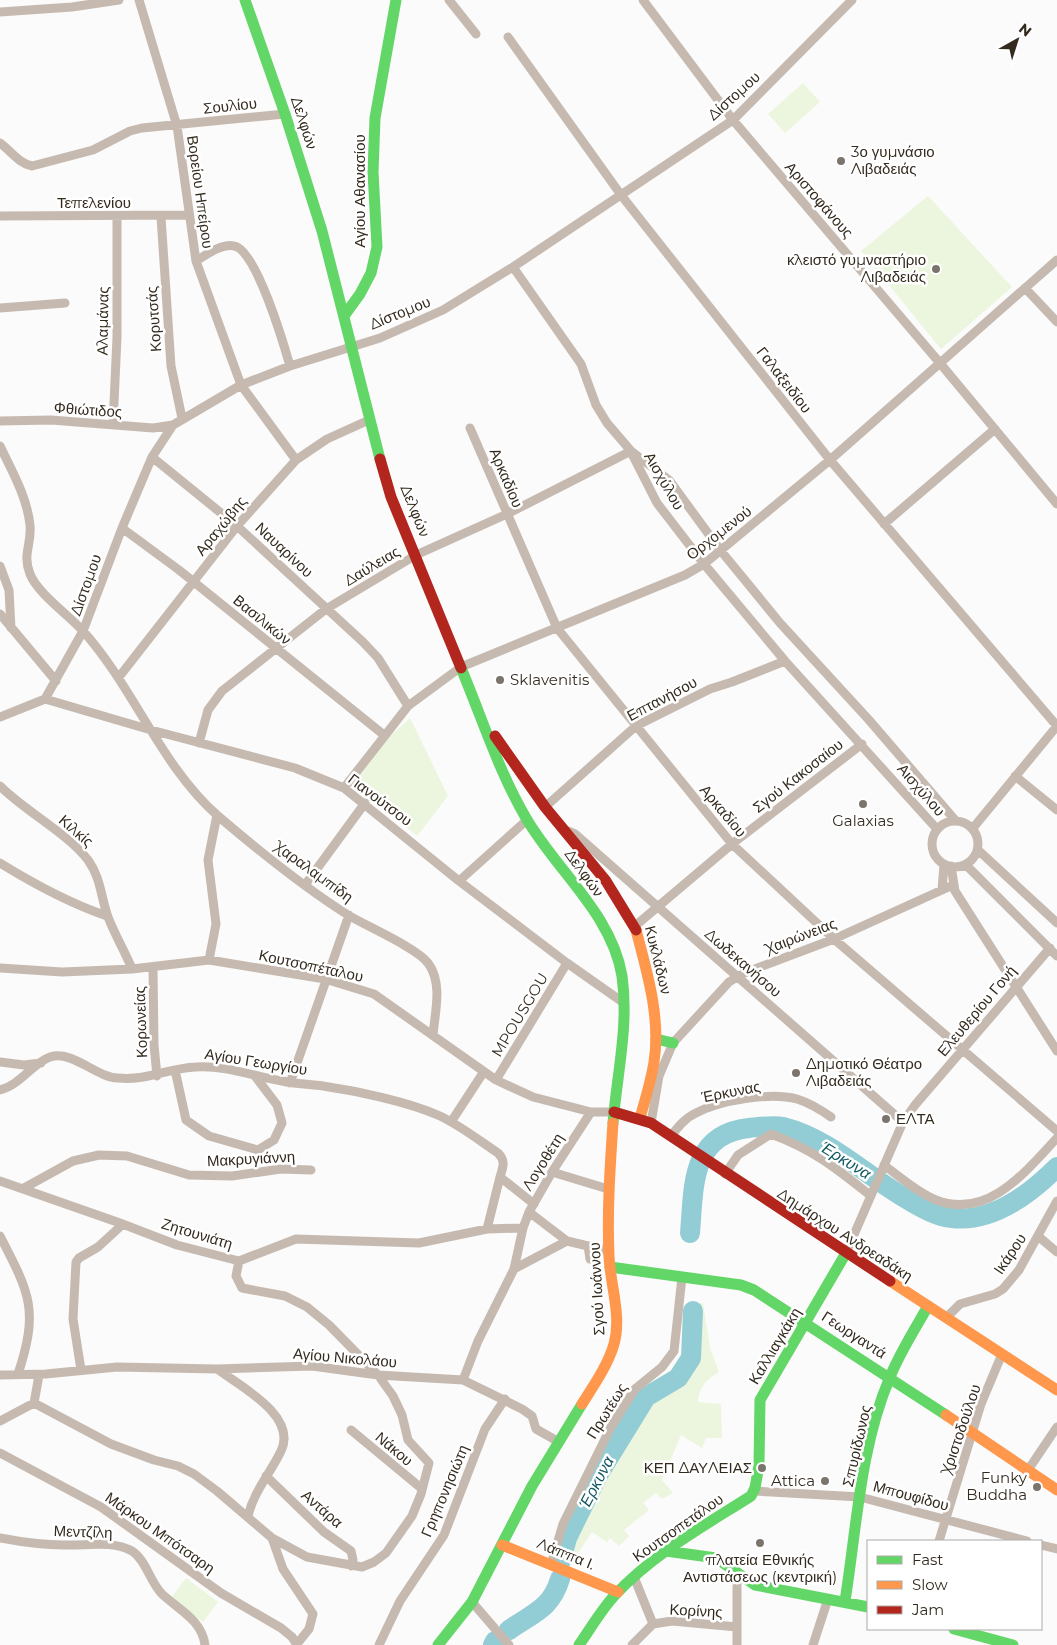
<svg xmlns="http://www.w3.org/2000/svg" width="1057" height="1645" viewBox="0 0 1057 1645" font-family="Montserrat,sans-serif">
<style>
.green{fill:#ecf6de}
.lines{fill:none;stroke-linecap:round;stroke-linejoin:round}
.river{stroke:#92ccd5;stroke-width:20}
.street{stroke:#c6bab0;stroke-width:9}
.fast{stroke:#63d668;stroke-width:11}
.slow{stroke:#ff974d;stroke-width:11}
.jam{stroke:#b3261e;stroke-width:11}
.poi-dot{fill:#7a746c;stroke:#fff;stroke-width:2}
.labels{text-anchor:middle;stroke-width:5;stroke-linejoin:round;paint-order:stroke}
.street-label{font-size:15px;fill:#342b1f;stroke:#fff}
.poi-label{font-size:15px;fill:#342b1f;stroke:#fff;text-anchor:start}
.water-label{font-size:16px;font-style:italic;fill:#105862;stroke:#fff}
</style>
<rect width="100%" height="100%" fill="#fbfbfb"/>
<path class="green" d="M 803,83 L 820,102 L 785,133 L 768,114 Z
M 928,196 L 1012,287 L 941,349 L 861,251 Z
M 410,718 L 448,796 L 417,836 L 354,784 L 385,741 Z
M 695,1303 L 703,1303 L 710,1348 L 719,1372 C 705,1381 700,1386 698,1402 L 721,1404 L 722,1438 L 706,1438 L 702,1448 L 681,1435 L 662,1480 L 673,1493 L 662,1499 L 656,1493 L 643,1503 L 649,1510 L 624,1530 L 629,1536 L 619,1546 L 610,1538 L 607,1542 L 592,1532 L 571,1564 L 567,1561 L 570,1546 L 601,1478 L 649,1399 L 680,1379 L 693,1359 Z
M 186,1578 L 218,1602 L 203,1622 L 171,1598 Z"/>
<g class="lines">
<path class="river" d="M 690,1233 C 694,1187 690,1134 749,1128 C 760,1127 773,1125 783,1127 C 831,1139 868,1178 910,1201 C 922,1208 938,1217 952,1218 C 993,1223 1030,1194 1057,1167
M 561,1561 L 567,1538 L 598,1475 L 646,1397 L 678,1378 L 691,1358 L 693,1311
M 509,1630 C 533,1613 551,1609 560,1579
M 493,1645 L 495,1641"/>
<path class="street" d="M 139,0 L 177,126 L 196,261 L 241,385 L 296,460
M 449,0 L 476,34
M 643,0 L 733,120 L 939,362 L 1057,504
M 0,12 L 72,7 L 119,0
M 508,37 L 621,195 L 830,460 L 1057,726
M 0,143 C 11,151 18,163 32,166 L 93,150 L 130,131 L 142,128 L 285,114
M 0,216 L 188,215
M 161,217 L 171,366 L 182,418
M 196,261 C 206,255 222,243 234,246 C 256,249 284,345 290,366
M 513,267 L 581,364 L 596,405 L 607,423 L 631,451 L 669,480 L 721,551 L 780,623 L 869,720 L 955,820
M 1025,288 L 1057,322
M 0,308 L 65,303
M 0,421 L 51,420 L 153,428 L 173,425
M 113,425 L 117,337 L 117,217
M 470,428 L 557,628 L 732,844 L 834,939 L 1057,1131
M 0,446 C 12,471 27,497 30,525 C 32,544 22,554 30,574 C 38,594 69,615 83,631 C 134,688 161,766 218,816 C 259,851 302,886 348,915 C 366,926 417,948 428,963 C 443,983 435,1012 433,1035
M 632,454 L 657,503 L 704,564 L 785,661 L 937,829
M 152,457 L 237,526 L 363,642 L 378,658 L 408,706
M 884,524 L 995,429
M 122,528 L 179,570 L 384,735
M 0,566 L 9,590 L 11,628
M 0,614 L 56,681
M 119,677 L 237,526 L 296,460 L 327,439 L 369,420
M 45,699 L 83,631 L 122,528 L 152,457 L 173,425 L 241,385 L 290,366 L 380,338 L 443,310 L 513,267 L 733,120 L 852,0
M 45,699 L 151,730 L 295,768 L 344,788 L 459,881 L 567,963 L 624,1003
M 0,717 L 45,699
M 199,743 L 208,710 L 222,691 L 326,609 L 416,555 L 507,514 L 631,451
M 1015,776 L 1057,810
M 0,786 C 26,812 66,832 88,860 C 101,878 101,898 108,917 C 115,935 125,952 132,969
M 344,788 L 408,706 L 461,667 L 685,575 L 704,564 L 830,460 L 1057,260
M 545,807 L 636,726 L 710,689 L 732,682 L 785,661
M932 844a23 23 0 1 1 46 0a23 23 0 1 1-46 0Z
M 973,828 L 1057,726
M 568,831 L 575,834 L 903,1122
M 978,850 L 1057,923
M 0,863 C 34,884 69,903 107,916
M 966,865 L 1057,956
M 951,866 L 955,891 L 1057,1051
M 459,881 L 527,820
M 305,885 L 365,803
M 942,890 L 944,864
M 635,926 L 732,844 L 862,744
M 209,960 L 216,924 L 208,860 L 217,815
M 0,968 L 62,972 L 132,969 L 209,960 L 325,979 L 374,994 L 496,1080 L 533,1097 L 591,1112 L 614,1112
M 153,968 L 154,1045 L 157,1076
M 0,1062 L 24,1065 L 41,1063
M 175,1070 L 186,1120 L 209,1136 L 258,1150 L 274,1140 L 282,1123 L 277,1105 L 255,1076
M 496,1080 L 567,963
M 290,1083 L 349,915
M 0,1090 C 20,1085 33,1063 50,1057 C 73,1050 95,1077 118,1078 C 148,1081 168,1068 196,1067 C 224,1065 254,1076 282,1081 C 295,1084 309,1084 323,1086 C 357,1091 409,1102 440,1116 C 461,1126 480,1141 498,1153 C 506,1161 503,1167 500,1177 L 534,1204
M 451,1122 L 483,1073
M 651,1123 L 659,1076 L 673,1043 L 729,982 L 744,973 L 834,939 L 953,885
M 671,1136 C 678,1127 685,1118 696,1113 C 720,1100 770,1092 797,1099 C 810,1103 821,1110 831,1117
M 884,1165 C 900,1177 917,1192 936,1200 C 988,1220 1025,1172 1057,1138
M 552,1172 L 608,1189
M 725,1174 L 738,1155 L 771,1134 C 814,1150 836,1168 871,1196
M 0,1181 L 120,1223 L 177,1245 L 239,1261 L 296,1239 L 419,1243 L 487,1229 L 523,1228 L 529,1212
M 24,1188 L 73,1161 L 99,1155 L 127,1156 L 189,1175 L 232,1176 L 281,1169 L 311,1170
M 487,1229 L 500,1177
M 0,1236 C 30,1294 39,1310 18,1374
M 1039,1237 L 1057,1252
M 567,1241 L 529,1212 L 552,1172 L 591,1112
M 588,1246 L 590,1259
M 846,1253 L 903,1122 L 915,1105 L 1050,948
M 239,1261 L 236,1276 L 242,1288 L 285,1296 L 307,1307 L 329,1325 L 378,1375 L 393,1396 L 402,1415 L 408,1440 L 429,1463 L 421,1494 L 412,1516 L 386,1553 L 374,1562 L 362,1567 L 307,1557 L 272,1538
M 514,1269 L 523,1228
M 946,1318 L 960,1304 L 995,1294 L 1003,1289 L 1019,1270 L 1057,1201
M 217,1369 C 240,1386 298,1416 281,1451 C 270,1474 254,1491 248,1516
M 81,1370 L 73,1319 L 76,1262 L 79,1258 L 98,1247 L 123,1224
M 0,1375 L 46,1374 L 117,1367 L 217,1369 L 312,1366 L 378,1375 L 463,1380 L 478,1341 L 514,1269 L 567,1241 L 609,1251
M 463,1380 L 522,1409 L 532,1416 L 536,1429 L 559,1442
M 34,1403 L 111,1444 L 154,1460 L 178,1466 L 194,1474 L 217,1491 L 272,1538 L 283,1569 L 313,1614 L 309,1629 L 297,1644
M 0,1421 L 34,1403 L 39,1375
M 351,1430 L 421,1488
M 0,1453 L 101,1507 L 221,1593 L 281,1628 L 292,1637 L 297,1645
M 1028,1470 L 1057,1427
M 266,1476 L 324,1532 L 351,1551 L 353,1560 L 351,1566
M 755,1491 L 860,1497 L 1027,1541
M 0,1538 C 21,1542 43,1545 64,1545 C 86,1546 112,1540 132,1551 C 146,1560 150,1582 162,1594 C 179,1610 202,1620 205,1645
M 939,1541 L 981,1404 L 1002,1354
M 1041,1545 L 1057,1549
M 551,1565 L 563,1524 L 611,1427 L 635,1389 L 662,1367 L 674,1351 L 682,1277
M 634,1577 L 653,1624
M 472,1602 L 509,1645
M 379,1645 L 400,1601 L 444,1535 L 485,1429 L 505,1399
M 632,1645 L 653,1624 L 672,1621 L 737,1627
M 737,1645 L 737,1574
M 813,1645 L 828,1599"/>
<path class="fast" d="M 245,0 L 285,114 L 322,231 L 380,459
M 344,316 L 360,294 L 371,273 L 377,247 L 373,172 L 375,118 L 396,0
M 461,668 C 482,718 499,772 526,818 C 556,870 612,914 622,976 C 629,1025 617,1074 613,1123
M 656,1039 L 673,1043
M 610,1267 L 741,1285 L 754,1290 L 946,1415
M 666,1551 L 716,1558 L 755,1585 L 868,1607
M 845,1601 C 857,1526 860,1447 890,1377 C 900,1352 915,1329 928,1306
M 954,1629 L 1013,1645
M 438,1645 L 472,1602 L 532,1486 L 582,1404
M 579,1645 C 591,1628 601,1610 615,1595 C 653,1554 704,1526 751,1496 L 755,1488 L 759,1465 L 760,1400 L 846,1253"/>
<path class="slow" d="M 636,930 C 647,972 661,1018 654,1062 C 651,1081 645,1100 640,1118
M 890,1281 L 1057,1390
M 582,1404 C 594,1385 608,1365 614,1344 C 622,1316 610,1284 609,1256 C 607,1211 610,1168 613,1123
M 946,1415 L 1057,1490
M 502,1545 L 618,1592"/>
<path class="jam" d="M 380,459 L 391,497 L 461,668
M 495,736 L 545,807 L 606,881 L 636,930
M 614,1112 L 651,1123 L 890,1281"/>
</g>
<g class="poi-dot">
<circle cx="841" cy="161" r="5"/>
<circle cx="936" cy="269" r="5"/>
<circle cx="500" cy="680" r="5"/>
<circle cx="863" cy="804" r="5"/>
<circle cx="796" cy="1073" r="5"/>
<circle cx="886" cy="1119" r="5"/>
<circle cx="762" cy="1468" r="5"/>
<circle cx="825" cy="1481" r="5"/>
<circle cx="1037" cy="1487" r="5"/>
<circle cx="760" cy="1543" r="5"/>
</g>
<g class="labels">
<g class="street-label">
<text transform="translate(734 96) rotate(-42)" y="5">Δίστομου</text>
<text transform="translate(230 106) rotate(-6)" y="5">Σουλίου</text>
<text transform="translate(304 123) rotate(72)" y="5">Δελφών</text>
<text transform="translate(360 191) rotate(-90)" y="5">Αγίου Αθανασίου</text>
<text transform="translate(200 192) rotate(82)" y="5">Βορείου Ηπείρου</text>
<text transform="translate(819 200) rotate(49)" y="5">Αριστοφάνους</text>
<text x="94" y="208">Τεπελενίου</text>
<text transform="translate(400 313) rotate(-22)" y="5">Δίστομου</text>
<text transform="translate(154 319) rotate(-94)" y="5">Κορυτσάς</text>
<text transform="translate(103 321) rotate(-89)" y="5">Αλαμάνας</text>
<text transform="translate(784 380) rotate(52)" y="5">Γαλαξειδίου</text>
<text transform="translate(88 410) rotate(4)" y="5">Φθιώτιδος</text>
<text transform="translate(506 478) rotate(67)" y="5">Αρκαδίου</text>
<text transform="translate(664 481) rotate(60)" y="5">Αισχύλου</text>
<text transform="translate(415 511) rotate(68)" y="5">Δελφών</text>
<text transform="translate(221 526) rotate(-51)" y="5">Αραχώβης</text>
<text transform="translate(719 533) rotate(-38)" y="5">Ορχομενού</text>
<text transform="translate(284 550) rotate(43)" y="5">Ναυαρίνου</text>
<text transform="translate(372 566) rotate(-31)" y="5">Δαύλειας</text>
<text transform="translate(86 585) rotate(-70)" y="5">Δίστομου</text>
<text transform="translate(262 620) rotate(39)" y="5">Βασιλικών</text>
<text transform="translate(662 699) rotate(-28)" y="5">Επτανήσου</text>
<text transform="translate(798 776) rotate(-38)" y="5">Σγού Κακοσαίου</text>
<text transform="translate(921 790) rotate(49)" y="5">Αισχύλου</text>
<text transform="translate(380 800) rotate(37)" y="5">Γιανούτσου</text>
<text transform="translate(723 811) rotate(50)" y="5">Αρκαδίου</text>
<text transform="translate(76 831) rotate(41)" y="5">Κιλκίς</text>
<text transform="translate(314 872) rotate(36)" y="5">Χαραλαμπίδη</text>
<text transform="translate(584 873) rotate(54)" y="5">Δελφών</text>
<text transform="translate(801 936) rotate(-21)" y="5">Χαιρώνειας</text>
<text transform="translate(658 960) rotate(76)" y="5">Κυκλάδων</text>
<text transform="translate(743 963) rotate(41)" y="5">Δωδεκανήσου</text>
<text transform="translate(311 966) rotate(12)" y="5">Κουτσοπέταλου</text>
<text transform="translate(977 1011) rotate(-50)" y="5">Ελευθερίου Γονή</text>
<text transform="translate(520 1015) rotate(-59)" y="5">MPOUSGOU</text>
<text transform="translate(141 1022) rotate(-92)" y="5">Κορωνείας</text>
<text transform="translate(256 1062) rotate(9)" y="5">Αγίου Γεωργίου</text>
<text transform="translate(731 1092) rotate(-11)" y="5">Έρκυνας</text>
<text transform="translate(251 1159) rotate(-3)" y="5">Μακρυγιάννη</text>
<text transform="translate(543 1162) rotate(-58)" y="5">Λογοθέτη</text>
<text transform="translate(197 1234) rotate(17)" y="5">Ζητουνιάτη</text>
<text transform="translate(845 1235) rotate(33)" y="5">Δημάρχου Ανδρεαδάκη</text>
<text transform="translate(1010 1254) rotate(-56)" y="5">Ικάρου</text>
<text transform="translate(597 1289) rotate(-93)" y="5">Σγού Ιωάννου</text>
<text transform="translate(854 1335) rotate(33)" y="5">Γεωργαντά</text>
<text transform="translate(775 1346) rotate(-59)" y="5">Καλλιαγκάκη</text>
<text transform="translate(345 1358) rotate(5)" y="5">Αγίου Νικολάου</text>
<text transform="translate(607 1411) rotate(-58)" y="5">Πρωτέως</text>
<text transform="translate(961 1429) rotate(-71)" y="5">Χριστοδούλου</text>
<text transform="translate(857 1446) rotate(-77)" y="5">Σπυρίδωνος</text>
<text transform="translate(394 1449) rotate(40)" y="5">Νάκου</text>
<text transform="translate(445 1491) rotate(-67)" y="5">Γρηπονησιώτη</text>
<text transform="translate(911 1496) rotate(15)" y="5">Μπουφίδου</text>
<text transform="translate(322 1509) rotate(41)" y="5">Αντάρα</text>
<text transform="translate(678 1528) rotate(-35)" y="5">Κουτσοπετάλου</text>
<text transform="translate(83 1532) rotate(2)" y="5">Μεντζίλη</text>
<text transform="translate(160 1533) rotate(35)" y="5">Μάρκου Μπότσαρη</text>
<text transform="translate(566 1554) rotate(22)" y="5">Λάππα Ι.</text>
<text transform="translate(696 1611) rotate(3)" y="5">Κορίνης</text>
</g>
<g class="poi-label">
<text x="851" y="157">3ο γυμνάσιο<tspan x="851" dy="17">Λιβαδειάς</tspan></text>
<text x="926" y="265" text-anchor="end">κλειστό γυμναστήριο<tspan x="926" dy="17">Λιβαδειάς</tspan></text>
<text x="510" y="685">Sklavenitis</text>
<text x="863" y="826" text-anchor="middle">Galaxias</text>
<text x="806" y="1069">Δημοτικό Θέατρο<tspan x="806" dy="17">Λιβαδειάς</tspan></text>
<text x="896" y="1124">ΕΛΤΑ</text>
<text x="752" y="1473" text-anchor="end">ΚΕΠ ΔΑΥΛΕΙΑΣ</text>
<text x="1027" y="1483" text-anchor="end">Funky<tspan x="1027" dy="17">Buddha</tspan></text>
<text x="815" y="1486" text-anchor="end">Attica</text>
<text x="760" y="1565" text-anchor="middle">πλατεία Εθνικής<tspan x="760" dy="17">Αντιστάσεως (κεντρική)</tspan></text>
</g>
<g class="water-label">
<text transform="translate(846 1160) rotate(32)" y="6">Έρκυνα</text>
<text transform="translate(596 1482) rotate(-62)" y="6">Έρκυνα</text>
</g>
</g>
<rect x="867" y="1540" width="175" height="90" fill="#ffffff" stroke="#aeaaa5"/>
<rect x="877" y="1556" width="25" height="8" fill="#63d668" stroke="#aeaaa5"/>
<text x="912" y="1565" font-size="15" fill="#342b1f">Fast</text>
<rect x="877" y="1581" width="25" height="8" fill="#ff974d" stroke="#aeaaa5"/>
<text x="912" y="1590" font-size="15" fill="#342b1f">Slow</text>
<rect x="877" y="1606" width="25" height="8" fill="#b3261e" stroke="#aeaaa5"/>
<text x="912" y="1615" font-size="15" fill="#342b1f">Jam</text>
<g transform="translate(1017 40) rotate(39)" stroke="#ffffff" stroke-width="4" paint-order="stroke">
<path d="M0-4L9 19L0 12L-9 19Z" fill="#342b1f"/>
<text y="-8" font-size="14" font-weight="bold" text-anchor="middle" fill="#342b1f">N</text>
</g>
</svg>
